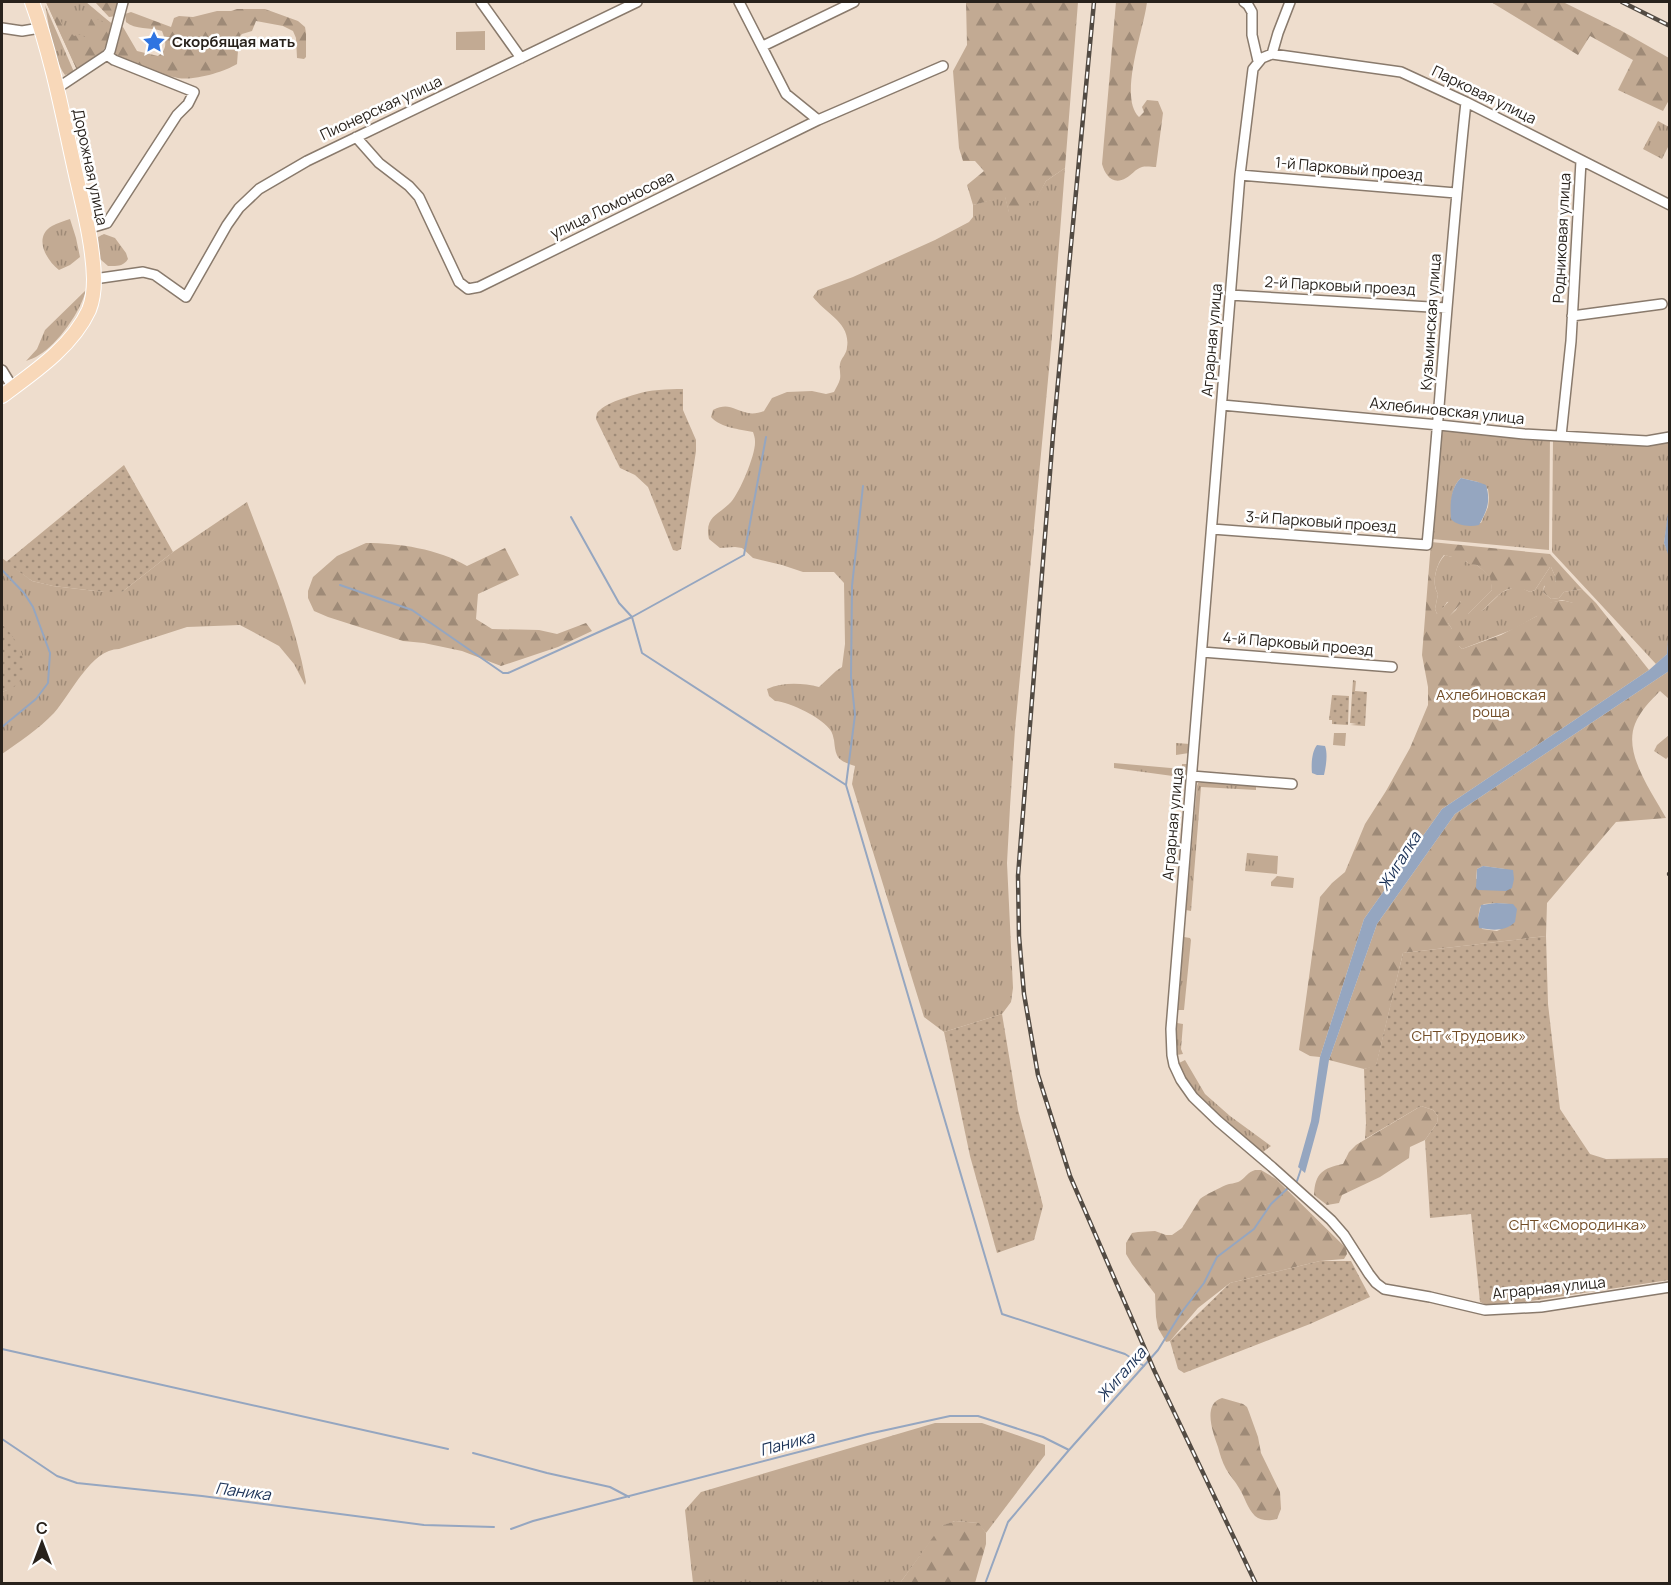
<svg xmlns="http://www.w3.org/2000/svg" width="1671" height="1585" viewBox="0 0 1671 1585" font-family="Manrope,sans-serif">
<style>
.grass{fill:url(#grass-tufts);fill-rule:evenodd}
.forest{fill:url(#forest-firs);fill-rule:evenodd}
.garden{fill:url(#garden-dots)}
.pitch{fill:#c2aa93}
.water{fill:#95a6c0}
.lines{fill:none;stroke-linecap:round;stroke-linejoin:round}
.stream{stroke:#95a6c0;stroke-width:2}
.minor-casing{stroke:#897a6c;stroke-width:12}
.primary-casing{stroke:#fff;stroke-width:16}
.minor{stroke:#fff;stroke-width:9}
.primary{stroke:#f8d8b9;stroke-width:14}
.rail-casing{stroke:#534b43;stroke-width:4.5}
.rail{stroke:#fff;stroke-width:2;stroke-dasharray:7;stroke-linecap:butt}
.labels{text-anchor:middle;stroke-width:5;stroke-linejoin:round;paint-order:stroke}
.poi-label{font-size:15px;font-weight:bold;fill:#28221c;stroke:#fff;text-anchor:start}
.street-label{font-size:15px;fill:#28221c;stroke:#fff}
.park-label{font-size:15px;fill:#734e28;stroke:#fff}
.water-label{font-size:16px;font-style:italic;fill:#1a3156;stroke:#fff}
</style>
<defs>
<pattern id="grass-tufts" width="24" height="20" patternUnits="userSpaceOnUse" patternTransform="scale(1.5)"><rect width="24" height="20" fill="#c2aa93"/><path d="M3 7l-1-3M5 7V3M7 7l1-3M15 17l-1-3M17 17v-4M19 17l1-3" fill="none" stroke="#9e8a77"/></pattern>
<pattern id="forest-firs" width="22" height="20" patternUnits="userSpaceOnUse" patternTransform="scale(1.5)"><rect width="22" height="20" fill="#c2aa93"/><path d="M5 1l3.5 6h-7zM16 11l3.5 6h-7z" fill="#9e8a77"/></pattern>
<pattern id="garden-dots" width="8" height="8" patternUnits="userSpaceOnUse" patternTransform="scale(1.5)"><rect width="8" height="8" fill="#c2aa93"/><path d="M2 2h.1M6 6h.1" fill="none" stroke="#9e8a77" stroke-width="1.8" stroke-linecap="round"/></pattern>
</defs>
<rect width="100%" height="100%" fill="#eeddcd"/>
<path class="grass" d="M 46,2 L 86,2 L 111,23 L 108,42 L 77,70 Z
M 45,5 L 74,72 L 65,75 C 53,58 49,25 45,5 Z
M 1658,121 L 1669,127 L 1669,145 L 1662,159 L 1643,149 Z
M 1065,168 L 1051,348 L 1015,729 L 1010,807 L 1007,863 L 1013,988 L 1011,1002 L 1002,1014 L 944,1032 L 924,1017 L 852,784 L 855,766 C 837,760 836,758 834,740 C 833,736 833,735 831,731 C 823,718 790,702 775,701 L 769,696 L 767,689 C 783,682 802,683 819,687 L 836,671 L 842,667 L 845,644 L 844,583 L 834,572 L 803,572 L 782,565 L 753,558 L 742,548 L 735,547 L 720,548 L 709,539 C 704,516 719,515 731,502 C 740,492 756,454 755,441 C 755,438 754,435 753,432 C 739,429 721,428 711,417 L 713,410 C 729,402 733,410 748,413 C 753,414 759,413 764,411 L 772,398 L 787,392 L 812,391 L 826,394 L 834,392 C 836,388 839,383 840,379 C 841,374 839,369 840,364 C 841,358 847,354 847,347 C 851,323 825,313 813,297 L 818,290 L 853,277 L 935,240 L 969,222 L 973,217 L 973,205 L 1005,196 L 1009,212 L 1035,200 L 1046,181 Z
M 70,219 L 76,238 L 80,257 L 70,265 L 59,270 C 46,260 33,237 52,226 C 57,223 64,221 70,219 Z
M 104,234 L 115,238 L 126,253 L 128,259 C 123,267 116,266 108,266 L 100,259 L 98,237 Z
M 86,290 C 81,311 58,344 39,355 C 35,358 30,359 26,361 L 37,349 L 45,330 Z
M 1443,425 L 1550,435 L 1549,550 L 1432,539 ZM 1461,478 L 1478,482 L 1488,489 L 1489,498 L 1488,507 L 1481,523 L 1451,517 C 1452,503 1450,488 1461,478 Z
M 1553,436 L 1658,444 L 1669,440 L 1670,505 L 1664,543 L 1670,557 L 1670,626 L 1667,654 L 1656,664 L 1552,552 Z
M 247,502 C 269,561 295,620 306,682 L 305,685 L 294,664 L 279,646 L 240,625 L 187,627 L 119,649 C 91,649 71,694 54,713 C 39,729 19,742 2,754 L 2,692 L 7,690 L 5,628 L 2,624 L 2,558 L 32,581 L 53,586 L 104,592 L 122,592 L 173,552 Z
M 1445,555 L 1452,557 L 1454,566 L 1458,566 L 1466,561 L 1468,563 L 1477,565 L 1491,577 L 1492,590 L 1468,614 L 1483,610 L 1502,592 L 1512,588 L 1522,588 L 1530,592 L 1535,590 L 1550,567 L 1551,567 L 1555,576 L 1556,583 L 1544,586 L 1543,592 L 1551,599 L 1559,598 L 1564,592 L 1582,589 L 1596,603 L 1573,603 L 1562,600 L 1550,603 L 1537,616 L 1514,629 L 1462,649 L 1459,646 L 1456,630 L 1452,629 L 1448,623 L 1447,618 L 1456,610 L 1461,601 L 1447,602 L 1440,613 L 1437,614 L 1435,609 L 1438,594 C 1431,583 1436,564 1445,555 Z
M 1334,733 L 1346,733 L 1345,746 L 1333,745 Z
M 1176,743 L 1190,744 L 1189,753 L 1176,755 Z
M 1114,763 L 1182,769 L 1182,764 L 1188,764 L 1187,777 L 1180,777 L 1114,768 Z
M 1205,781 L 1256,784 L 1256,790 L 1201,787 L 1191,911 L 1186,910 L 1197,786 L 1198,783 Z
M 1247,853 L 1278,856 L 1277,874 L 1245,871 Z
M 1277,876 L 1294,878 L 1293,888 L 1271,886 L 1271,882 Z
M 1184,937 L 1190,938 L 1191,940 L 1184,1010 L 1178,1010 Z
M 1177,1023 L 1183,1024 L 1181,1049 L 1183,1054 L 1177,1055 L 1175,1045 Z
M 1185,1060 L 1205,1094 L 1230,1116 L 1271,1146 L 1263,1152 C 1231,1127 1194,1102 1179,1063 Z
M 935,1423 L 982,1423 L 1045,1445 L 1045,1455 L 986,1533 L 978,1523 L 955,1521 L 942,1526 L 900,1583 L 693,1583 L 685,1510 L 701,1492 Z"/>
<path class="forest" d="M 46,2 L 57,2 L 55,3 L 58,14 L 66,33 L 70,32 L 74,36 L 83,34 L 84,37 L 87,37 L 88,26 L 91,19 L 97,19 L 103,22 L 107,20 L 111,23 C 107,52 103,55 77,70 Z
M 95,2 L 119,2 L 117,16 L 109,17 Z
M 966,2 L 1078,2 L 1065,168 L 1046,181 L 1036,200 L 1009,213 L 1005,197 L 973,205 L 967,185 L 984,171 L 975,161 L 963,161 L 959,148 L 953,71 L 967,45 Z
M 1116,2 L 1147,2 C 1144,29 1118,97 1139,117 L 1144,112 L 1142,107 L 1147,100 L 1158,101 L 1163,113 L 1156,167 C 1152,167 1146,166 1142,167 C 1135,169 1132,175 1126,178 C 1113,186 1105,175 1102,164 Z
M 1491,2 L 1563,2 L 1620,30 L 1669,58 L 1669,100 L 1663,111 L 1618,90 L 1633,60 L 1590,36 L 1578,55 Z
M 237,9 L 265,9 L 298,21 L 305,27 L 306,33 L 306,57 L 304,59 L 297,58 L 296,38 L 293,31 L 283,26 L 256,21 L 252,31 L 242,34 L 239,37 L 237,64 C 224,72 193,81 178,78 C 158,74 135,63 115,56 L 114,54 L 119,40 L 120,29 L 123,27 L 137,51 L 158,56 C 168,49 166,41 162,31 C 150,27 135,30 126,22 L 125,14 L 131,12 L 171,27 L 174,18 L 179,16 L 193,17 L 217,11 L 231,11 Z
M 1431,542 L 1550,554 L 1582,589 L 1564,592 L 1559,598 L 1551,599 L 1543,592 L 1545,585 L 1556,582 L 1555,576 L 1551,567 L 1550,567 L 1535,590 L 1530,592 C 1507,581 1499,595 1484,609 C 1480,612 1475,615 1471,617 L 1468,614 L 1492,590 L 1490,577 L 1477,565 L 1469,564 L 1466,561 L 1463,564 L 1466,567 L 1465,570 L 1458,571 L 1457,566 L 1452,566 L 1451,563 L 1452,557 L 1444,555 C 1436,564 1431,584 1438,594 L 1435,609 L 1437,614 C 1445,608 1448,597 1460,597 L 1461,603 L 1448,618 L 1448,623 L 1452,629 L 1461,629 C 1467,636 1465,639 1459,646 L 1462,649 L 1501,635 L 1537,616 C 1538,606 1550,601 1560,601 C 1565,600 1570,603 1575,603 C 1582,603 1589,602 1596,603 L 1649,670 L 1442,809 L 1364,919 L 1320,1057 L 1310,1056 L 1299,1050 L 1320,897 L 1332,883 L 1345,872 L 1365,824 L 1386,791 L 1410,748 L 1428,705 L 1428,687 L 1422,655 Z
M 366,543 C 398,543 439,549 467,566 L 505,548 L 519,575 L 478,594 L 476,619 L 492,629 L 539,630 L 557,634 L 586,623 L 592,631 L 558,647 L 501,666 L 462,651 L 424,643 L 403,641 L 328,617 L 314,611 L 308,598 L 308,591 L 313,577 L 337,556 Z
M 1669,671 L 1669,699 L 1660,691 C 1651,700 1640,711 1635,724 C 1623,754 1652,792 1666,818 L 1616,822 L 1547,903 L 1546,936 L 1403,953 L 1376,1066 L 1364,1069 L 1329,1060 L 1377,924 L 1455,814 ZM 1483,866 L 1505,869 L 1476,879 L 1477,869 ZM 1496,903 L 1509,904 L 1501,929 L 1497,931 L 1482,929 L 1478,918 L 1480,907 L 1484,904 Z
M 1669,735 L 1669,756 L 1666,759 L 1654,751 L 1657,745 Z
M 1421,1106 L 1433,1110 L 1438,1116 L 1437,1123 L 1425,1140 L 1410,1147 L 1409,1158 L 1380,1177 L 1342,1195 L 1339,1203 L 1327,1205 L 1314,1195 C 1315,1173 1323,1168 1343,1164 L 1349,1152 L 1356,1145 Z
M 1255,1170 L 1261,1170 L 1276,1179 L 1346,1248 L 1347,1254 L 1344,1259 L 1320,1261 L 1230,1283 L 1198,1308 L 1170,1341 L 1166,1342 L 1158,1328 L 1156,1317 L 1155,1294 L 1132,1264 L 1126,1254 L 1126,1243 L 1132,1233 L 1138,1232 L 1155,1231 L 1166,1235 L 1172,1235 L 1182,1228 L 1200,1199 C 1205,1195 1219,1188 1226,1185 C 1230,1183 1235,1184 1240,1181 C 1246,1177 1248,1172 1255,1170 Z
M 1222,1398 L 1243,1404 L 1247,1407 L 1249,1412 L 1258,1437 L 1261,1453 L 1280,1492 L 1281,1509 L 1277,1519 C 1270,1521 1261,1521 1255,1516 C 1247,1508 1245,1497 1239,1488 C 1235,1481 1230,1476 1226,1469 C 1222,1462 1220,1454 1218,1447 C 1213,1433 1202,1404 1222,1398 Z
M 955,1521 L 979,1523 L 986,1533 L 986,1544 L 975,1583 L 900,1583 L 941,1526 Z"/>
<path class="garden" d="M 683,389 L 683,410 L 696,440 L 696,451 L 681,549 L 677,551 L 673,550 L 648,487 L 635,475 L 620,468 L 596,419 C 597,414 596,413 600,410 C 609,401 646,390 659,390 C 667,389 675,389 683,389 Z
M 124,465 L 173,552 L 122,592 L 104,592 L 53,586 L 32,581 L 6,562 Z
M 2,624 C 22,644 41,682 2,692 Z
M 1353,680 L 1356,681 L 1355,691 L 1367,692 L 1365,726 L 1350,725 L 1357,724 L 1350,723 Z
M 1332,695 L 1349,696 L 1348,725 L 1332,724 L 1332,720 L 1329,720 Z
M 1546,936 L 1548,1004 L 1560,1109 L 1590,1154 L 1606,1159 L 1669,1158 L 1669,1280 L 1491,1307 L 1480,1302 L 1471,1214 L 1430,1218 L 1425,1140 L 1437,1123 L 1438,1116 L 1433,1110 L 1421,1106 L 1365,1139 L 1366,1123 L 1364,1069 L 1376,1065 L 1403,953 Z
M 1002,1014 L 1018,1110 L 1043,1206 L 1034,1240 L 997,1253 L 970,1156 L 944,1032 Z
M 1320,1261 L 1351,1261 L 1370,1297 L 1310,1324 L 1184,1373 L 1178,1369 L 1170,1341 L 1230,1283 Z"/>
<path class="pitch" d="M 485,31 L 485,50 L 456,50 L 456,32 Z"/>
<path class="water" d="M 1461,478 L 1478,482 L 1486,485 C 1491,501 1487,511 1479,525 C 1470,527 1457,526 1451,519 C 1450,505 1450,488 1461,478 Z
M 1669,505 L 1669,557 L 1664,543 Z
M 1669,626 L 1669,671 L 1455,814 L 1377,924 L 1329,1060 L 1319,1122 L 1305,1173 L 1298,1167 L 1311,1121 L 1320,1057 L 1364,919 L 1442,809 L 1649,670 L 1667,654 Z
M 1317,745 L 1325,746 C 1328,754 1326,766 1324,775 L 1317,775 L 1312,773 C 1311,764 1312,751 1317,745 Z
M 1483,866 L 1513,870 L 1514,879 L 1512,888 L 1506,891 L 1478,890 L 1476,888 L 1477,869 Z
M 1496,903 L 1513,904 L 1517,909 L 1515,922 C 1505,932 1492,930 1479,928 L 1478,918 L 1481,905 Z"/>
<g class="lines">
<path class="stream" d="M 571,517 L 619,603 L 632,617 L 642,653 L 846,785 L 1002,1314 L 1125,1354 L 1144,1366
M 2,570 L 24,593 L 33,607 L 50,653 L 48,683 L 36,699 L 2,727
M 340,585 L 412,610 L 503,673 L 508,673 L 632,617 L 744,555 L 766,437
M 846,785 L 855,715 L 851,677 L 852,586 L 863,486
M 1297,1181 L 1301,1169
M 2,1349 L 448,1449
M 2,1439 L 57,1476 L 77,1483 L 202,1496 L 424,1525 L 494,1527
M 473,1453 L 547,1473 L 610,1487 L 629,1497
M 511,1529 L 533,1521 L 868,1434 L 950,1416 L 978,1416 L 1043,1437 L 1069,1450
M 985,1584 L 1008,1522 L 1069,1450 L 1158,1350 L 1181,1313 L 1204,1283 L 1217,1257 L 1254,1229 L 1271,1204 L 1287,1189"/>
<g class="minor-casing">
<path id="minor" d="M 481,2 L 521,58
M 739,2 L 786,94 L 818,120
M 1244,2 L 1248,5 L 1252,12 L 1252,35 L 1258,61
M 1290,2 L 1278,33 L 1272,54 L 1262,58 L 1253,69 L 1240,175 L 1171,1029 L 1172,1055 L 1174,1065 L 1181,1080 L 1193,1097 L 1218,1121 L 1272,1167 L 1331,1220 L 1344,1235 L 1369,1274 L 1376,1283 L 1384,1289 L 1430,1297 L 1485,1310 L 1541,1307 L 1670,1287
M 2,28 L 22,31 L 40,28
M 763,46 L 854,2
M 1272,54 L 1401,72 L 1466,102 L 1670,205
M 56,89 L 107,55 L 110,51 L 123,2
M 356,137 L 379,163 L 409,186 L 419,197 L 459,282 L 468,289 L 479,287 L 818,120 L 943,66
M 1240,175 L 1456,193
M 87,229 L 107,223 L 177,115 L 188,104 L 194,92 L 114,60 L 107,55
M 94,279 L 143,272 L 155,275 L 186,297 L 227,225 L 239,208 L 259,189 L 307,161 L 637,2
M 1230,295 L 1447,308
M 1572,316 L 1662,304
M 2,370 L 13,388
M 1222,405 L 1439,425 L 1524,434 L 1647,441 L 1670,437
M 1561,436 L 1571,341 L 1581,161
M 1212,529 L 1427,545 C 1441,397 1450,249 1466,102
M 1202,652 L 1392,667
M 1192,776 L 1292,784"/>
</g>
<g class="primary-casing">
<path id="primary" d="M 2,396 C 33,373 72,347 89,310 C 93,300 94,289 94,279 C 93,241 82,203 74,166 C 62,111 51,54 32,2"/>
</g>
<use href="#minor" class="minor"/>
<use href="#primary" class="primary"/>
<g class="rail-casing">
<path id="rail" d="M 1094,2 L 1053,435 L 1018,876 L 1019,936 L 1024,994 L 1038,1075 L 1070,1176 L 1154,1370 L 1256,1584
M 1622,2 L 1670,26
M 1669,874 L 1670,874"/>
</g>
<use href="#rail" class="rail"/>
</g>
<defs>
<g id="sight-bare" transform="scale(1.8)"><path d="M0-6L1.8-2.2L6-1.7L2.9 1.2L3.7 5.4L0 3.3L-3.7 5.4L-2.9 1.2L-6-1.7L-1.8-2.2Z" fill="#2f74e1" stroke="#fff" stroke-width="2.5" paint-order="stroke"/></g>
</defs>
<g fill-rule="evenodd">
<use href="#sight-bare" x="154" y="42"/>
</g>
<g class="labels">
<g class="poi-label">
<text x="172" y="47">Скорбящая мать</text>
</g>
<g class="street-label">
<text transform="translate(1484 95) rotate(26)" y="5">Парковая улица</text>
<text transform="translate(381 108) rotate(-25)" y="5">Пионерская улица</text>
<text transform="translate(90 167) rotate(78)" y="5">Дорожная улица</text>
<text transform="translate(1349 169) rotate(5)" y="5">1-й Парковый проезд</text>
<text transform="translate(612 205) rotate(-26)" y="5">улица Ломоносова</text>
<text transform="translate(1562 238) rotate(-87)" y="5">Родниковая улица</text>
<text transform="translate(1340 286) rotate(3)" y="5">2-й Парковый проезд</text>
<text transform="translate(1431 322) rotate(-86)" y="5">Кузьминская улица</text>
<text transform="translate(1212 340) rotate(-85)" y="5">Аграрная улица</text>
<text transform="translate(1447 411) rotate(6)" y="5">Ахлебиновская улица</text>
<text transform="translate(1321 522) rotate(4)" y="5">3-й Парковый проезд</text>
<text transform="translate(1298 644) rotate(5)" y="5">4-й Парковый проезд</text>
<text transform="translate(1173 824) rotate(-85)" y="5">Аграрная улица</text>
<text transform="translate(1549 1288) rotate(-6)" y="5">Аграрная улица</text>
</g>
<g class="park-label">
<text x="1491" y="700">Ахлебиновская<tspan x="1491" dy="17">роща</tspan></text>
<text x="1469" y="1041">СНТ «Трудовик»</text>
<text x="1578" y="1230">СНТ «Смородинка»</text>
</g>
<g class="water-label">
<text transform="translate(1399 861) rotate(-58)" y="6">Жигалка</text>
<text transform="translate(1121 1374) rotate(-49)" y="6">Жигалка</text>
<text transform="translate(787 1443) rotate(-15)" y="6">Паника</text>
<text transform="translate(243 1491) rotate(7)" y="6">Паника</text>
</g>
</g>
<rect width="1671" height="1585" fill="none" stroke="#28221c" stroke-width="6"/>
<g transform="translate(42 1543)" stroke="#ffffff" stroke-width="4.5" paint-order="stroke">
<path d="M0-4.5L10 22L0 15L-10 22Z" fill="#28221c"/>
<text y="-9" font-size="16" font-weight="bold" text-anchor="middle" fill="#28221c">С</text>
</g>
</svg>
